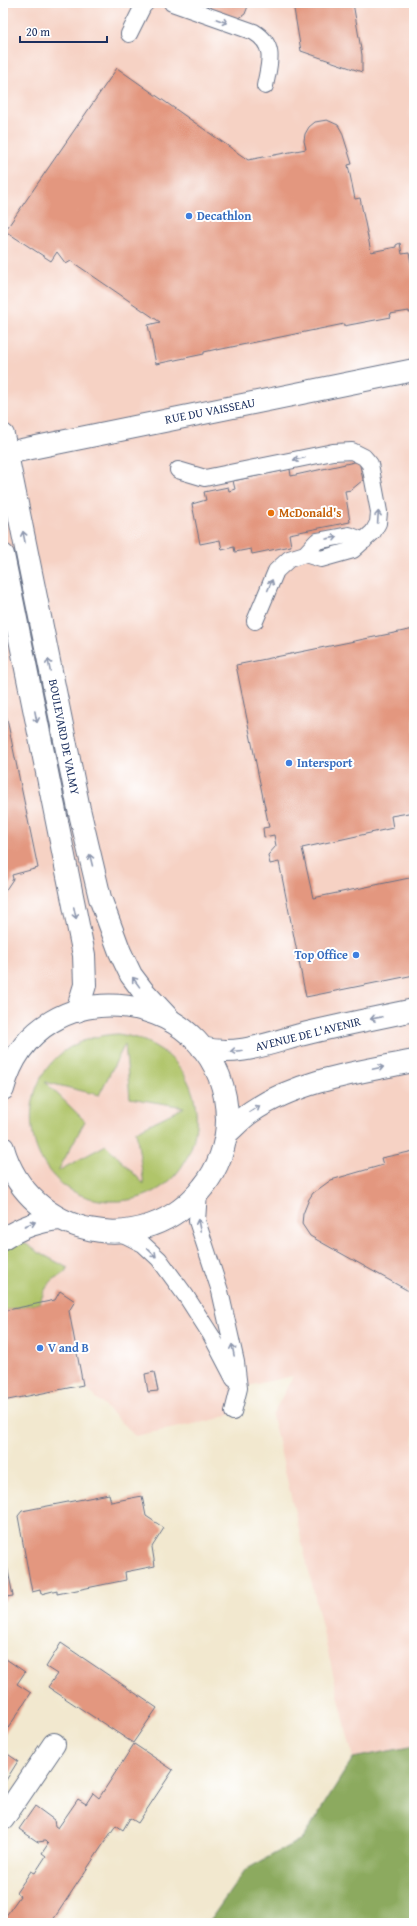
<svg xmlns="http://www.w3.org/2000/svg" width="417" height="1926" viewBox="0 0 417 1926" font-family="'Gentium Book Plus',serif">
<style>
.built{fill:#f6d2c4}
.green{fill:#b0c56a;stroke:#667a64;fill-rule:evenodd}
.forest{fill:#8caa5e;stroke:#546c5e}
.building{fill:#e3977f}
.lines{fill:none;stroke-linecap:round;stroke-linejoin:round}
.service-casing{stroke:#667086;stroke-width:18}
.minor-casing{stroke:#667086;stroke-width:24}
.tertiary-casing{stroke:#667086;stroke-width:24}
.secondary-casing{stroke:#667086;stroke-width:24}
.service{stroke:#fff;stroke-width:16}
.minor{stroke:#fff;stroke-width:22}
.tertiary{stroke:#fff;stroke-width:22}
.secondary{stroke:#fff;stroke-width:22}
.oneway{stroke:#8d97ae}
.shop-dot{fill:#3f7fe0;stroke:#fff;stroke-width:1.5}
.food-dot{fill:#e8710a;stroke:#fff;stroke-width:1.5}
.labels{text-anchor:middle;stroke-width:4;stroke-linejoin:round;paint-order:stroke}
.shop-label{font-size:12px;font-weight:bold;fill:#366cbe;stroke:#fff;text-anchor:start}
.street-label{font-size:12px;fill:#1b2f5e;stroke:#fff}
.food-label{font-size:12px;font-weight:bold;fill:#c56008;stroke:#fff;text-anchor:start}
</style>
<rect width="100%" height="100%" fill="#fff"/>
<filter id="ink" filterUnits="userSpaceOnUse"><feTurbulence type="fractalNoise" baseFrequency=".025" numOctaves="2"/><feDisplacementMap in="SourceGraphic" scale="8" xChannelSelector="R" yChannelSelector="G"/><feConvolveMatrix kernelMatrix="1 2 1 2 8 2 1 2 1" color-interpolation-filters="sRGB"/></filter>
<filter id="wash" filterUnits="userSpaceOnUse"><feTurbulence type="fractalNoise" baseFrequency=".012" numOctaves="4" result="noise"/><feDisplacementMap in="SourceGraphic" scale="16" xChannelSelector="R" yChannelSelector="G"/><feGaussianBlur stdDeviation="0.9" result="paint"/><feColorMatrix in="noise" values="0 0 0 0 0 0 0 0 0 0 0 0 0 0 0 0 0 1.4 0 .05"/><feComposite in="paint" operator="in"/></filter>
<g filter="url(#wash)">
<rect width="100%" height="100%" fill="#f2e8cf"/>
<path class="built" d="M 3,3 L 414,3 L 414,1746 L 353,1758 L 272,1416 L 293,1376 L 239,1388 L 233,1412 L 218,1419 L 135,1436 L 83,1385 L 3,1401 Z"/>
<path class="green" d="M 118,1034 C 232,1050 215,1206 109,1201 C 8,1196 0,1039 118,1034 ZM 125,1044 L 130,1098 L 184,1107 L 136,1131 L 144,1184 L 106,1145 L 58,1171 L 85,1121 L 45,1082 L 99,1095 Z
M 19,1239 L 38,1252 L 68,1268 C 66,1275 57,1276 53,1280 C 45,1287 43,1294 40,1303 L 3,1311 L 3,1249 Z"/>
<path class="forest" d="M 414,1746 L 414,1923 L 208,1923 L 245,1870 L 303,1838 L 353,1758 Z"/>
<g id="blocks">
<path class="building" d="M 191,3 L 241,3 L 248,6 L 245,14 L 238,19 Z
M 293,3 L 353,3 L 362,55 L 362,72 L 301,51 Z
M 117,68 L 248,160 L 306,149 L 304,141 L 305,134 L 309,127 L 315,122 L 327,120 L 338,125 L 342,132 L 352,164 L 348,165 L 355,199 L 360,198 L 371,252 L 396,247 L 396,245 L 400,243 L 402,254 L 409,253 L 414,276 L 414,303 L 412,303 L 414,312 L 409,313 L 409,311 L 390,314 L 391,317 L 344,326 L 344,324 L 217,350 L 217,349 L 204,352 L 204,354 L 156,364 L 148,325 L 160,322 L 71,261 L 66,264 L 57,252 L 51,261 L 5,231 Z
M 359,461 L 363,480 L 351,490 L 345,491 L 350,522 L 289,534 L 291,546 L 252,554 L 251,549 L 235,552 L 234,547 L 222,550 L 220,540 L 200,544 L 192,504 L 206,500 L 204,492 L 228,487 L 229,491 L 235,489 L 233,481 L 290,469 L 291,476 Z
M 414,629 L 414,812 L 391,816 L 393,828 L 302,848 L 313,898 L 414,877 L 414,975 L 306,997 L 279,862 L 270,864 L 268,855 L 276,846 L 274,835 L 264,837 L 263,828 L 269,827 L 236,665 Z
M 3,700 L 38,868 L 12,875 L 13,879 L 3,894 Z
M 414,1151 L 414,1294 L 310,1236 L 302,1224 L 303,1214 L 309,1199 L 313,1193 L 331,1180 L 383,1165 L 381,1158 Z
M 60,1291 L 75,1301 L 69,1311 L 83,1385 L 3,1401 L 3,1311 L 55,1300 Z
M 154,1372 L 158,1391 L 148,1392 L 145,1374 Z
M 109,1494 L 111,1502 L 142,1496 L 146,1516 L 164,1528 L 152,1547 L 155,1566 L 125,1572 L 126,1580 L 57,1594 L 57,1590 L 41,1594 L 40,1590 L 32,1592 L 18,1516 L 22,1511 Z
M 3,1545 L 13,1596 L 6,1597 L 6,1600 L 3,1601 Z
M 61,1643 L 157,1708 L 133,1743 L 48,1687 L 57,1674 L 46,1667 Z
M 3,1657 L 25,1672 L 17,1684 L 31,1693 L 3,1736 Z
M 134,1744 L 173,1770 L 138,1823 L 130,1818 L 123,1830 L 116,1825 L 51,1923 L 3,1923 L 3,1920 L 20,1896 L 16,1893 L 31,1871 L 35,1873 L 46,1856 L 42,1853 L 48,1844 L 45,1841 L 38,1842 L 19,1829 L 35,1806 L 54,1820 L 55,1826 L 58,1828 L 78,1799 L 86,1804 L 93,1793 L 99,1798 Z
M 3,1751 L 18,1761 L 3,1785 Z"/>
</g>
</g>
<g filter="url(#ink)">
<use href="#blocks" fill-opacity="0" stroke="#667086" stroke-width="1"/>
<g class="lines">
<g class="service-casing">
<path id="service" d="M 172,3 L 254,32 C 277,46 269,64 265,86
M 129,34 L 143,6 L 146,3
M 178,470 L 205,478 L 333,452 L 352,451 L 364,457 L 370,464 L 379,512 L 378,523 L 373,532 L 353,550 L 321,559 L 305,554 L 289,559 L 276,571 L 255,621
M 305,554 L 317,541 L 349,535 L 364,541
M 199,1192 L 197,1221 L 220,1291 L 236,1362 L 239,1388 L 233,1412
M 119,1232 L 143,1244 L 159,1259 L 186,1296 L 211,1335 L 234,1379"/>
</g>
<g class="minor-casing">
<path id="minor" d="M 7,453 L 414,370
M 3,1819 L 54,1744"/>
</g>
<g class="tertiary-casing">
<path id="tertiary" d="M 3,435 L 79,809 L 100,898 L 120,952 L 131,975 L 143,991 L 171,1021
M 3,555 L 84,955 L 85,985 L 77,1011"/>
</g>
<g class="secondary-casing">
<path id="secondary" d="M 202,1048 C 240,1058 276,1040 312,1032 C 346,1024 380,1017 414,1010
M 3,1089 C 36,962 226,986 227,1120 C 227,1144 218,1169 203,1187 C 145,1262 29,1238 3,1148
M 226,1134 C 234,1127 242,1118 251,1112 C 298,1080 359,1072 414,1061
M 3,1239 C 22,1227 38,1221 60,1219"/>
</g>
<use href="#service" class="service"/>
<use href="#minor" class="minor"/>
<use href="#tertiary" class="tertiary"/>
<use href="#secondary" class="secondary"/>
</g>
<defs><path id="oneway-shaft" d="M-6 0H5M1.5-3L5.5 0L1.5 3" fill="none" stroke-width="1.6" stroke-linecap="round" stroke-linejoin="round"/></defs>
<g class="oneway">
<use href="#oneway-shaft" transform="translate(222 21) rotate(20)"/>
<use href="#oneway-shaft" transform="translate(299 459) rotate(168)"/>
<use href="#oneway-shaft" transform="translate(378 517) rotate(-86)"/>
<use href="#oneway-shaft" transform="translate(24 537) rotate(-101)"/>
<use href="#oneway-shaft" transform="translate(332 538) rotate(-10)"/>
<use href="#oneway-shaft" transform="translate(270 585) rotate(-67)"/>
<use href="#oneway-shaft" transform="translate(49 665) rotate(-101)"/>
<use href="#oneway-shaft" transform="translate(36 717) rotate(79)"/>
<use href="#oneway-shaft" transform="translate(91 860) rotate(-104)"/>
<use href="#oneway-shaft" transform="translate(75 913) rotate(78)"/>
<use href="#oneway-shaft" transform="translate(136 982) rotate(-126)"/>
<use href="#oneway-shaft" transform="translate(376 1018) rotate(169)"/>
<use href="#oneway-shaft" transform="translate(236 1051) rotate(175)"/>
<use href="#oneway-shaft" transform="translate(378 1068) rotate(-12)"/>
<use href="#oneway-shaft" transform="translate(255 1109) rotate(-32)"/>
<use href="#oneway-shaft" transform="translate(30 1224) rotate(-20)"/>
<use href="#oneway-shaft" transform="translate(199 1225) rotate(-102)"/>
<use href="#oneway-shaft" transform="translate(152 1253) rotate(44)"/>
<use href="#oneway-shaft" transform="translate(233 1350) rotate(-101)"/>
</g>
</g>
<g class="shop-dot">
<circle cx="189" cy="216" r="4"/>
<circle cx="289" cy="763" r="4"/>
<circle cx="356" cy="955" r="4"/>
<circle cx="40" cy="1348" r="4"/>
</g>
<circle class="food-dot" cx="271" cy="513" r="4"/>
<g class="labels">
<g class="shop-label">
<text x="197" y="220">Decathlon</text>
<text x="297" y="767">Intersport</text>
<text x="348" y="959" text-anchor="end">Top Office</text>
<text x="48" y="1352">V and B</text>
</g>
<g class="street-label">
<text transform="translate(210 411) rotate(-11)" y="4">RUE DU VAISSEAU</text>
<text transform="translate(64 737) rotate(79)" y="4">BOULEVARD DE VALMY</text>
<text transform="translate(308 1034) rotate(-14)" y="4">AVENUE DE L'AVENIR</text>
</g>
<g class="food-label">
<text x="279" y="517">McDonald's</text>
</g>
</g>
<rect width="417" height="1926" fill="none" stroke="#fff" stroke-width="16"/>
<path d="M20 36v6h87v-6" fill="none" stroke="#1b2f5e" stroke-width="2"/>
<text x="26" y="36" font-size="12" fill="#1b2f5e" stroke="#ffffff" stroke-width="3" paint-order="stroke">20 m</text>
</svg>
